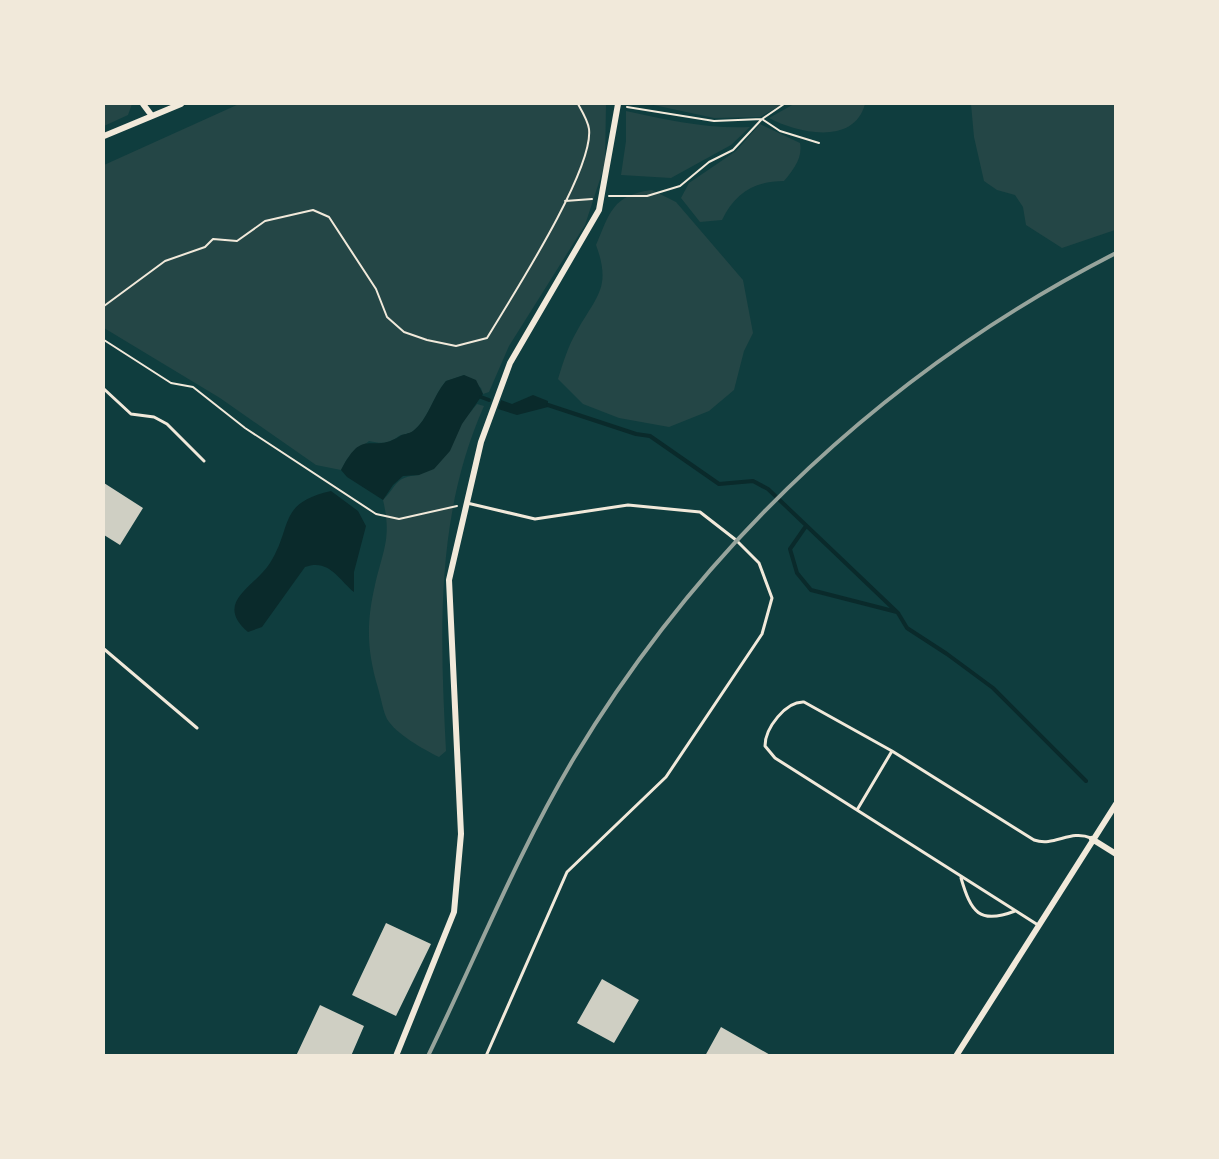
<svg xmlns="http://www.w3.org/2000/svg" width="1219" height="1159" viewBox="0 0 1219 1159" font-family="Poppins,sans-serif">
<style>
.green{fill:#244646}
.water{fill:#0a2a2b}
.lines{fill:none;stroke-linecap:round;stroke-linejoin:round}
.stream{stroke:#0a2a2b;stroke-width:4}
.building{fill:#cfcfc3}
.path{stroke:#f1e9da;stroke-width:2}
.service{stroke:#f1e9da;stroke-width:3}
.minor{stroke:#f1e9da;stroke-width:6}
.rail{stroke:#97a49c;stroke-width:4}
</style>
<rect width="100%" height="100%" fill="#0f3d3e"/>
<path class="green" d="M 104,104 L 132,104 L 128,115 L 104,126 Z
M 239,104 L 606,104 L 605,164 L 585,225 L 509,346 L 489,392 L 483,394 L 481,388 L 464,375 L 446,381 C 433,396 428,421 412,432 C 409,434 403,434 399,436 C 388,444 382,444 369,441 L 347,459 L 341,470 L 316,465 L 220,398 L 104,328 L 104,165 Z
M 649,104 L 783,104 L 760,117 L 714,118 Z
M 794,104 L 865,104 C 854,146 797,133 769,118 Z
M 971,104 L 1115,104 L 1115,230 L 1062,248 L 1026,225 L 1023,207 L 1015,195 L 997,190 L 984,181 L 974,137 Z
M 626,111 C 667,120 708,129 750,127 L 731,145 L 671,178 L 621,175 L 626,141 Z
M 760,124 L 800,143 C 803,158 793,170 784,181 C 754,181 735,193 722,220 L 700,222 L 681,198 L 689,183 L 736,151 Z
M 652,190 L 676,202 L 743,280 L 753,333 L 744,351 L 734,390 L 709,411 L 669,427 L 619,418 L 583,404 L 558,379 C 563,363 568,346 577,331 C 596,296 612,288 596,245 C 610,213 612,195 652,190 Z
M 477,404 L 484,406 C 435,516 440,634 446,751 L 439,757 C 423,749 396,734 387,719 C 383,711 381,698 378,688 C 367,651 366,624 375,585 C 383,550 392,538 383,500 C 398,485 394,477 419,475 Z"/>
<path class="water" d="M 464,375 L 476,380 L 483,394 L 462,424 L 450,451 L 434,469 L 419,475 L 403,476 L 393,485 L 383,500 L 347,477 L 341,470 C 364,425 371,455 400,436 C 403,434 409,434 413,431 C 428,420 433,396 446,381 Z
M 533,395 L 548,401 L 548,407 L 517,415 L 498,409 L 501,400 L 512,404 Z
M 331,491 L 358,511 L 366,526 L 354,572 L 354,592 C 339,580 329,558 305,567 L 262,627 L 248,632 C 213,602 255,587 270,563 C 293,527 277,503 331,491 Z"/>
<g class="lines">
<path class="stream" d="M 481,397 L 489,400
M 548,405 L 636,434 L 650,436 L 719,484 L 753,481 L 768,489 L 898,613 L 907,628 L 947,654 L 993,688 L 1086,781
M 806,526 L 790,549 L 797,573 L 811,590 L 897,612"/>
</g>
<path class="building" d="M 104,483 L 143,508 L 120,545 L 104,535 Z
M 386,923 L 431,944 L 396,1016 L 352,995 Z
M 602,979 L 639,1000 L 614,1043 L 577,1023 Z
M 320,1005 L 364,1026 L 351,1056 L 296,1056 Z
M 721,1027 L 772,1056 L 705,1056 Z"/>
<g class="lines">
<path class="path" d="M 627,107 L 714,121 L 762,119 L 784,104
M 609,196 L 647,196 L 680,186 L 709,162 L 733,150 L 762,119 L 780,131 L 819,143
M 565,201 L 592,199
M 104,306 L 165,261 L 205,247 L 213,239 L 237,241 L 265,221 L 313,210 L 329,217 L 376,289 L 387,317 L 404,332 L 427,340 L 456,346 L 487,338 C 511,298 594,170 589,129 C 588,121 582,111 578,104
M 104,340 L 171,383 L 193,387 L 245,428 L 376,514 L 399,519 L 457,506"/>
<path class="service" d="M 104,389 L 131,414 L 154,417 L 167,424 L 204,461
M 467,503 L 535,519 L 628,505 L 700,512 L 736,540 L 759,563 L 772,598 L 762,634 L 666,777 L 567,872 L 486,1056
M 104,649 L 197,728
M 857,810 L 892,751
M 961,878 C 971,912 979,925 1015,911
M 1038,925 L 775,758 L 765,746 C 765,728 786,701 804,702 L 892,751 L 1034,840 C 1055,847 1070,829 1091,838"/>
<path class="minor" d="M 143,104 L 152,116
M 104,136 L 181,104
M 1092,839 L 1116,854
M 396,1056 L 454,912 L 461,834 L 449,580 L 481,442 L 510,363 L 599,210 L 618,104
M 956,1056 L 1116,804"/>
<path class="rail" d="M 428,1056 C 476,957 518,852 574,758 C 704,542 891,368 1116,253"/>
</g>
<rect width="1219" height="1159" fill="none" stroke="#f1e9da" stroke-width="210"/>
</svg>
